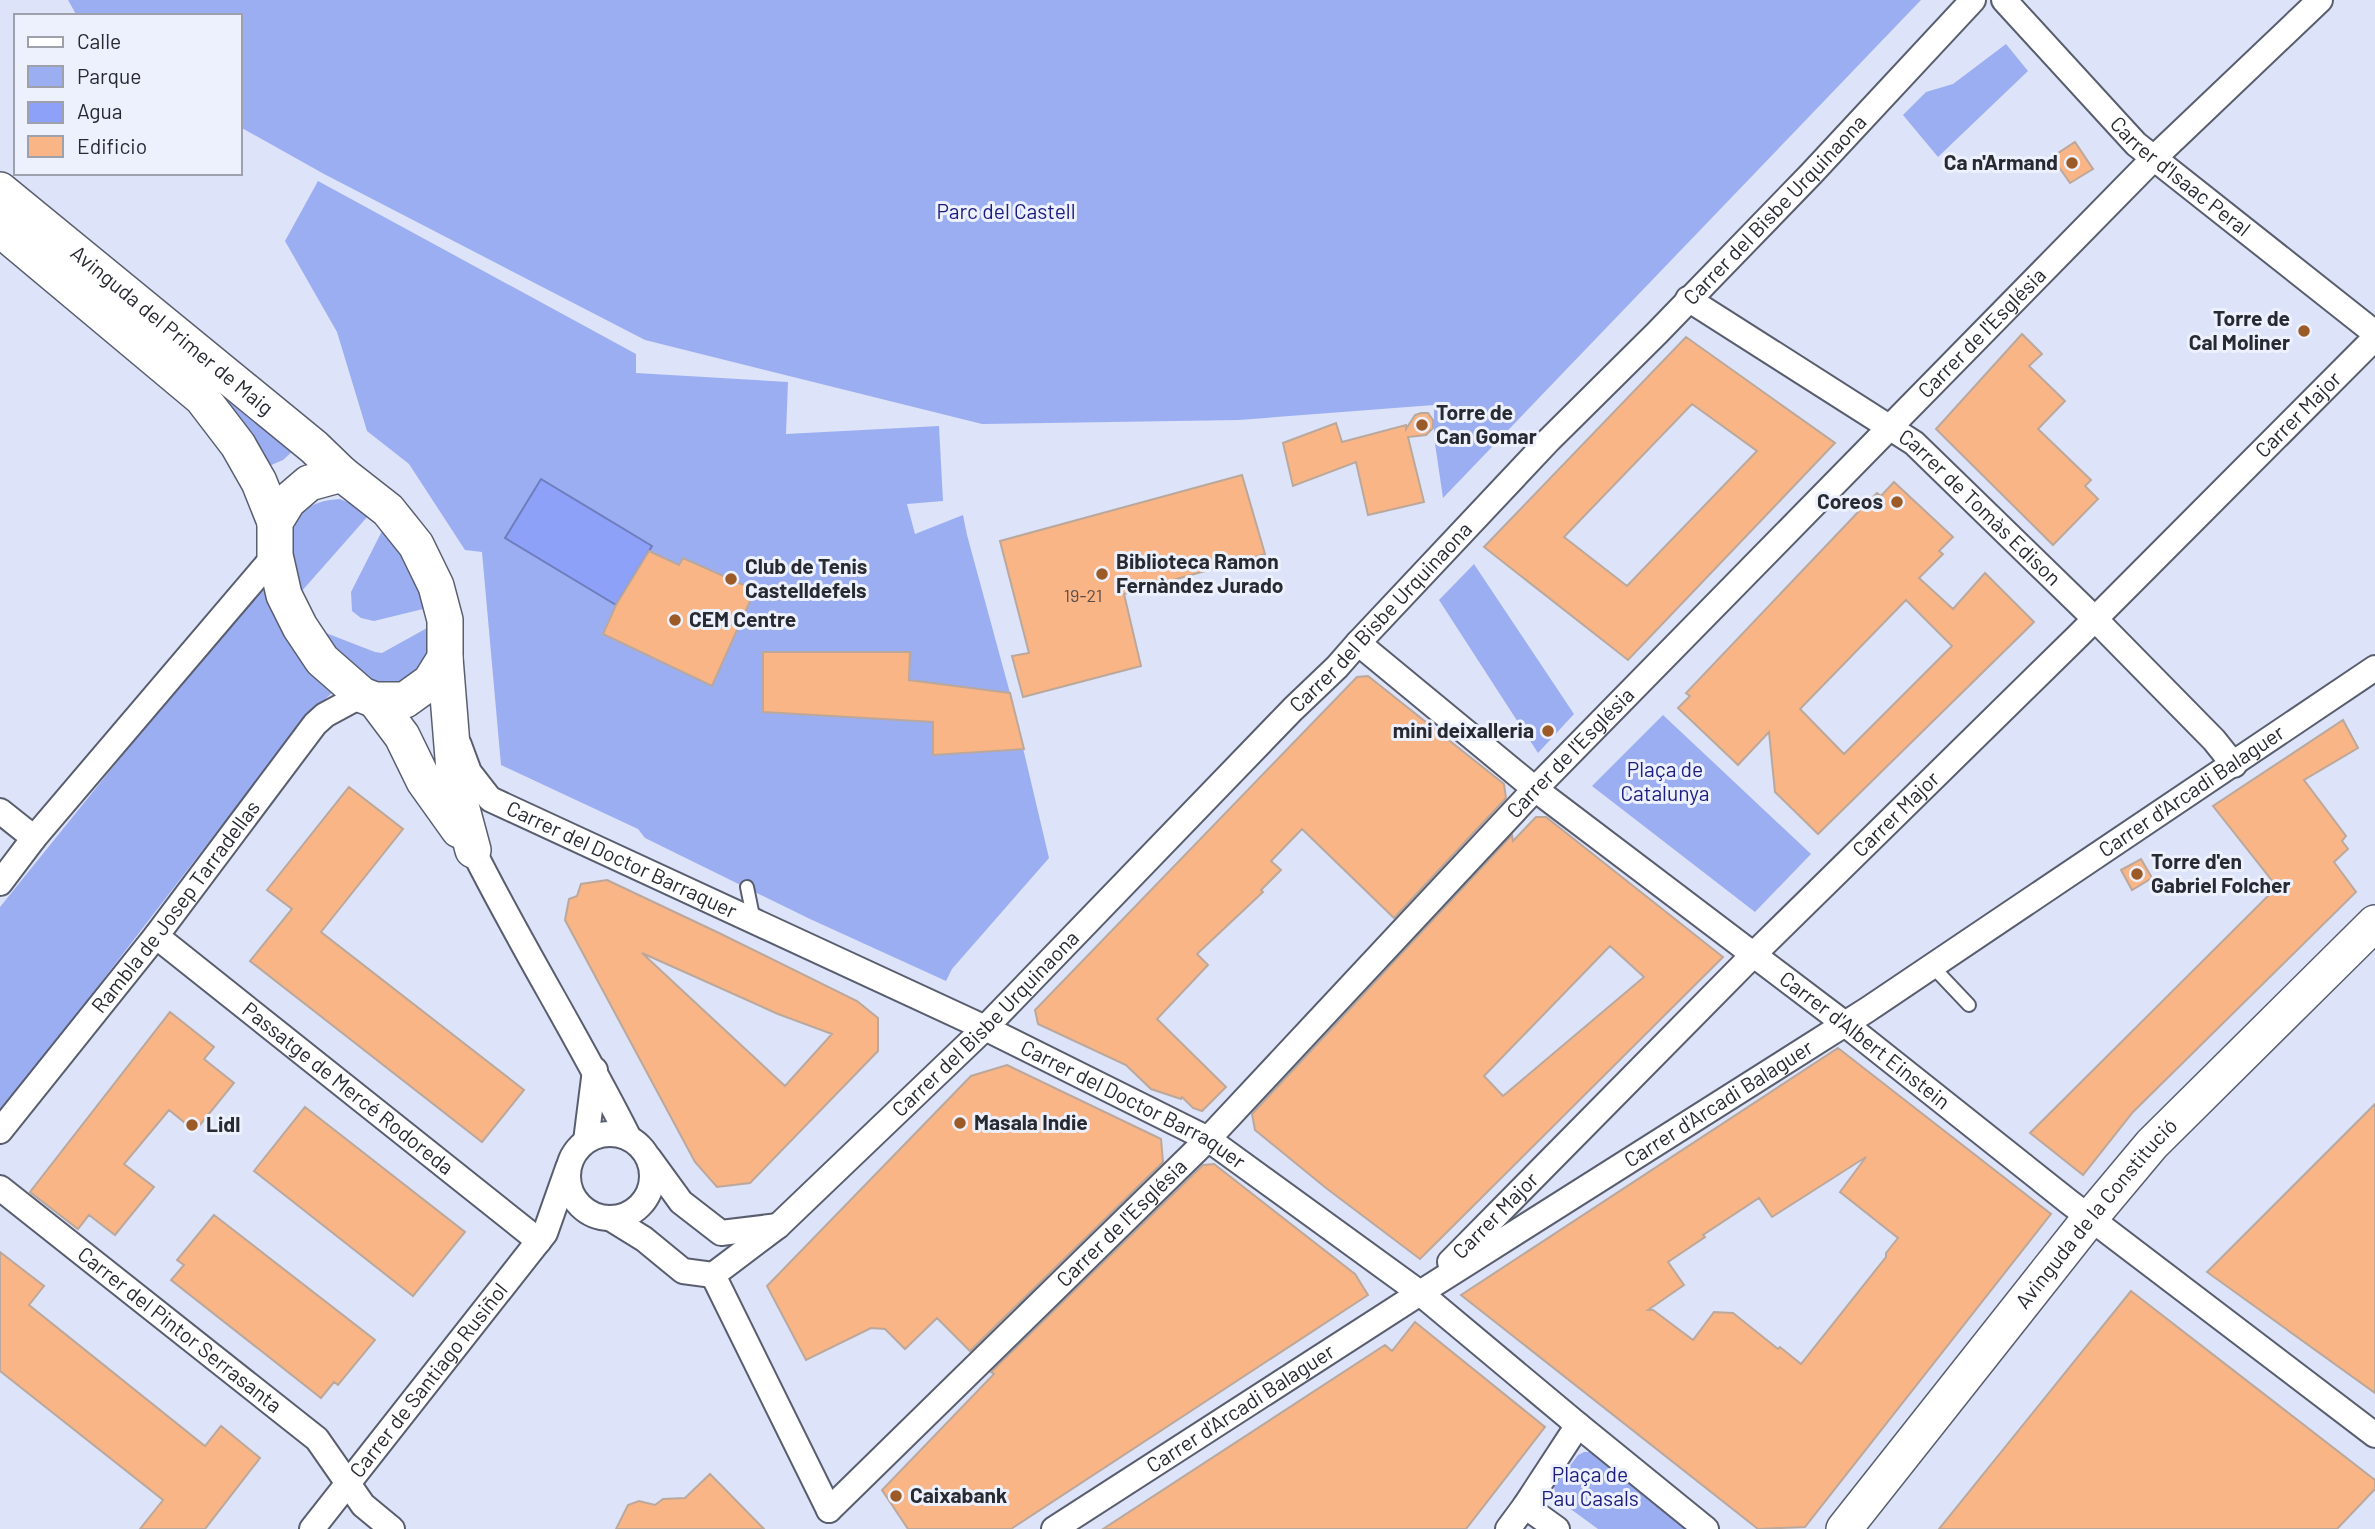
<svg xmlns="http://www.w3.org/2000/svg" width="2375" height="1529" viewBox="0 0 2375 1529" font-family="Barlow,sans-serif">
<style>
.green{fill:#9caef2}
.water{fill:#8ca1f7;stroke:#6e7dbc;stroke-width:2}
.building{fill:#f9b585;stroke:#bba89c;stroke-width:2;fill-rule:evenodd}
.lines{fill:none;stroke-linecap:round;stroke-linejoin:round}
.lane-casing{stroke:#595e6f;stroke-width:16}
.street-casing{stroke:#595e6f;stroke-width:28}
.secondary-casing{stroke:#595e6f;stroke-width:38}
.lane{stroke:#fff;stroke-width:12}
.street{stroke:#fff;stroke-width:24}
.secondary{stroke:#fff;stroke-width:35}
.poi-dot{fill:#9b5a26;stroke:#edf1fd;stroke-width:2.5}
.labels{text-anchor:middle;stroke-width:6;stroke-linejoin:round;paint-order:stroke}
.number-label{font-size:18px;fill:#5c4d47}
.poi-label{font-size:21px;font-weight:bold;fill:#282a32;stroke:#edf1fd;text-anchor:start}
.street-label{font-size:21px;fill:#282a32;stroke:#edf1fd}
.park-label{font-size:21px;fill:#1c1d7e;stroke:#edf1fd}
</style>
<rect width="100%" height="100%" fill="#dde3f8"/>
<path class="green" d="M 68,0 L 1921,0 L 1443,498 L 1434,437 L 1434,405 L 1239,420 L 982,424 L 645,340 L 324,174 L 240,127 L 240,16 L 77,16 Z
M 2006,44 L 2028,71 L 1938,157 L 1903,115 L 1926,92 L 1953,84 Z
M 318,181 L 636,354 L 636,373 L 788,382 L 786,434 L 939,426 L 943,501 L 907,504 L 915,534 L 963,515 L 967,535 L 1010,693 L 1049,858 L 952,969 L 946,981 L 810,919 L 645,838 L 638,829 L 501,765 L 482,552 L 465,550 L 409,464 L 367,431 L 337,332 L 285,241 Z
M 198,366 L 294,450 L 283,460 L 269,466 Z
M 340,499 L 359,507 L 368,516 L 301,592 C 292,548 277,503 340,499 Z
M 382,531 C 405,554 416,578 423,609 L 374,621 L 361,618 L 352,611 L 351,592 Z
M 1474,564 L 1574,714 L 1538,753 L 1439,600 Z
M 267,585 L 303,663 L 332,693 L 304,718 L 0,1114 L 0,907 L 179,685 Z
M 427,628 C 429,638 431,650 426,660 C 415,680 391,691 370,681 C 355,674 333,648 326,633 L 375,652 L 382,653 Z
M 1663,715 L 1811,854 L 1755,912 L 1592,786 Z
M 1584,1452 L 1592,1452 L 1687,1529 L 1598,1529 L 1557,1499 L 1554,1487 L 1578,1455 Z"/>
<path class="water" d="M 541,479 L 652,546 L 616,605 L 505,538 Z"/>
<path class="building" d="M 2075,142 L 2093,169 L 2070,183 L 2052,157 Z
M 2022,334 L 2042,354 L 2029,366 L 2065,401 L 2038,429 L 2091,480 L 2085,486 L 2098,499 L 2053,545 L 1936,429 Z
M 1686,337 L 1835,443 L 1628,660 L 1484,547 ZM 1692,404 L 1757,451 L 1627,586 L 1564,537 Z
M 1421,413 L 1428,413 L 1433,420 L 1433,428 L 1426,435 L 1408,437 L 1424,502 L 1368,515 L 1356,462 L 1293,486 L 1283,443 L 1336,423 L 1342,442 L 1406,425 L 1406,429 L 1415,415 Z
M 1242,475 L 1265,554 L 1124,594 L 1141,666 L 1023,697 L 1012,656 L 1029,653 L 1000,541 Z
M 1894,482 L 1953,537 L 1939,551 L 1943,554 L 1919,578 L 1953,609 L 1985,573 L 2034,622 L 1818,834 L 1775,792 L 1769,732 L 1738,765 L 1678,708 L 1690,696 L 1686,693 L 1861,509 L 1877,493 L 1881,496 ZM 1906,600 L 1952,646 L 1844,754 L 1800,709 Z
M 649,551 L 679,565 L 683,558 L 755,590 L 712,686 L 603,634 L 616,605 Z
M 763,652 L 910,652 L 909,680 L 1010,693 L 1024,749 L 933,755 L 933,722 L 763,712 Z
M 1368,676 L 1504,784 L 1506,798 L 1394,918 L 1302,829 L 1271,861 L 1281,870 L 1261,890 L 1263,892 L 1197,954 L 1208,965 L 1157,1019 L 1226,1087 L 1202,1111 L 1193,1108 L 1182,1097 L 1181,1099 L 1151,1089 L 1126,1065 L 1038,1024 L 1035,1010 L 1357,677 Z
M 2343,720 L 2358,748 L 2304,780 L 2346,836 L 2342,841 L 2348,849 L 2334,862 L 2356,892 L 2133,1112 L 2083,1175 L 2030,1133 L 2277,887 L 2213,806 Z
M 349,787 L 403,829 L 321,932 L 524,1090 L 482,1142 L 250,961 L 292,909 L 267,890 Z
M 1536,817 L 1546,817 L 1723,957 L 1420,1259 L 1326,1188 L 1255,1130 L 1252,1114 L 1512,835 L 1513,841 ZM 1610,946 L 1644,977 L 1503,1096 L 1484,1076 Z
M 2141,859 L 2152,878 L 2132,890 L 2121,870 Z
M 607,880 L 719,933 L 857,1001 L 878,1018 L 878,1051 L 750,1183 L 717,1187 L 695,1162 L 565,920 L 569,899 L 577,896 L 581,884 ZM 642,953 L 778,1014 L 832,1034 L 785,1086 Z
M 170,1012 L 214,1047 L 204,1059 L 234,1083 L 195,1131 L 169,1110 L 124,1164 L 154,1187 L 115,1235 L 89,1215 L 78,1229 L 30,1192 Z
M 1838,1048 L 2051,1214 L 1805,1527 L 1758,1529 L 1461,1295 ZM 1866,1157 L 1840,1192 L 1898,1238 L 1886,1253 L 1886,1257 L 1801,1364 L 1780,1347 L 1778,1349 L 1733,1313 L 1714,1312 L 1693,1340 L 1653,1310 L 1648,1310 L 1684,1285 L 1668,1262 L 1705,1237 L 1703,1235 L 1759,1198 L 1772,1217 Z
M 1007,1065 L 1161,1139 L 1163,1162 L 970,1351 L 937,1318 L 905,1349 L 885,1329 L 871,1328 L 806,1360 L 767,1286 L 971,1076 Z
M 2375,1104 L 2375,1393 L 2207,1272 Z
M 305,1107 L 465,1232 L 413,1296 L 254,1171 Z
M 1214,1164 L 1355,1274 L 1368,1295 L 1011,1529 L 908,1529 L 882,1490 L 994,1374 L 991,1372 L 1203,1165 Z
M 214,1215 L 375,1340 L 338,1385 L 334,1382 L 321,1398 L 171,1280 L 184,1265 L 177,1260 Z
M 0,1252 L 44,1286 L 29,1305 L 205,1446 L 221,1426 L 260,1458 L 205,1529 L 140,1529 L 163,1500 L 0,1371 Z
M 2131,1291 L 2375,1480 L 2375,1489 L 2337,1529 L 1939,1529 Z
M 1415,1322 L 1545,1427 L 1466,1529 L 1103,1529 L 1385,1345 L 1392,1351 Z
M 710,1474 L 764,1529 L 616,1529 L 628,1505 L 639,1501 L 655,1505 L 663,1499 L 685,1498 Z"/>
<g class="lines">
<g class="lane-casing">
<path id="lane" d="M 747,887 L 754,921
M 1932,966 L 1969,1005"/>
</g>
<g class="street-casing">
<g id="street">
<path id="s1" d="M 2004,0 L 2136,144 L 2375,333"/>
<path id="s2" d="M 1688,299 L 1914,443 L 2095,619 L 2214,740 L 2234,765"/>
<path id="s3" d="M 1358,643 L 1535,789 L 1845,1024 L 2069,1202 L 2375,1435"/>
<path id="s4" d="M 459,745 L 469,772 L 490,799 L 985,1028 L 1208,1139 L 1420,1293 L 1578,1425 L 1706,1529"/>
<path d="M 0,811 L 34,838"/>
<path d="M 473,850 C 522,948 580,1040 629,1138"/>
<path d="M 0,883 L 34,838 L 275,555"/>
<path id="s5" d="M 156,936 L 539,1241"/>
<path id="s6" d="M 0,1131 L 156,936 L 315,724 L 325,715 L 362,695"/>
<circle cx="610" cy="1176" r="42"/>
<path d="M 586,1141 L 595,1070"/>
<path d="M 649,1158 L 681,1202 L 721,1233 L 778,1226"/>
<path id="s7" d="M 0,1188 L 317,1439 L 363,1505 L 392,1529"/>
<path id="s8" d="M 610,1218 L 644,1239 L 683,1271 L 713,1275 L 778,1226 L 985,1028 L 1293,709 L 1337,667 L 1358,643 L 1549,440 L 1657,333 L 1811,174 L 1973,0"/>
<path id="s9" d="M 1450,1262 L 1754,954 L 2078,636 L 2375,338"/>
<path d="M 713,1275 L 829,1510"/>
<path d="M 1525,1506 L 1557,1529"/>
<path id="s10" d="M 829,1510 L 1208,1139 L 1535,789 L 2153,159 L 2320,0"/>
<path id="s11" d="M 312,1529 L 545,1233 L 568,1168"/>
<path id="s12" d="M 1054,1529 L 1420,1293 L 1867,1010 L 2375,668"/>
<path d="M 1508,1529 L 1525,1506 L 1578,1425"/>
</g>
</g>
<g class="secondary-casing">
<g id="secondary">
<path id="s13" d="M 0,190 L 314,447 L 342,474 L 388,510 L 416,545 L 436,586 L 445,620 L 445,658 L 455,783 L 473,850"/>
<path d="M 0,229 L 202,398 L 238,445 L 259,482 L 275,522"/>
<path d="M 342,474 L 309,483 L 288,501 L 275,522 L 275,555 L 284,595 L 300,627 L 322,660 L 362,695 L 375,700 L 405,700 L 430,682 L 445,658"/>
<path d="M 375,700 L 402,736 L 424,781 L 459,830"/>
<path id="s14" d="M 1844,1529 L 2090,1218 L 2152,1144 L 2375,923"/>
</g>
</g>
<use href="#lane" class="lane"/>
<use href="#street" class="street"/>
<use href="#secondary" class="secondary"/>
</g>
<g class="poi-dot">
<circle cx="2072" cy="163" r="7"/>
<circle cx="2304" cy="331" r="7"/>
<circle cx="1422" cy="425" r="7"/>
<circle cx="1897" cy="502" r="7"/>
<circle cx="1102" cy="574" r="7"/>
<circle cx="731" cy="579" r="7"/>
<circle cx="675" cy="620" r="7"/>
<circle cx="1548" cy="731" r="7"/>
<circle cx="2137" cy="874" r="7"/>
<circle cx="960" cy="1123" r="7"/>
<circle cx="192" cy="1125" r="7"/>
<circle cx="896" cy="1496" r="7"/>
</g>
<g class="labels">
<g class="number-label">
<text x="1083" y="602">19-21</text>
</g>
<g class="poi-label">
<text x="2058" y="170" text-anchor="end">Ca n'Armand</text>
<text x="2290" y="326" text-anchor="end">Torre de<tspan x="2290" dy="24">Cal Moliner</tspan></text>
<text x="1436" y="420">Torre de<tspan x="1436" dy="24">Can Gomar</tspan></text>
<text x="1883" y="509" text-anchor="end">Coreos</text>
<text x="1116" y="569">Biblioteca Ramon<tspan x="1116" dy="24">Fernàndez Jurado</tspan></text>
<text x="745" y="574">Club de Tenis<tspan x="745" dy="24">Castelldefels</tspan></text>
<text x="689" y="627">CEM Centre</text>
<text x="1534" y="738" text-anchor="end">mini deixalleria</text>
<text x="2151" y="869">Torre d'en<tspan x="2151" dy="24">Gabriel Folcher</tspan></text>
<text x="974" y="1130">Masala Indie</text>
<text x="206" y="1132">Lidl</text>
<text x="910" y="1503">Caixabank</text>
</g>
<g class="street-label">
<text dy="7" stroke="none"><textPath href="#s1" startOffset="250">Carrer d'Isaac Peral</textPath></text>
<text dy="7" stroke="none"><textPath href="#s8" startOffset="1626">Carrer del Bisbe Urquinaona</textPath></text>
<text dy="7" stroke="none"><textPath href="#s13" startOffset="222">Avinguda del Primer de Maig</textPath></text>
<text dy="7" stroke="none"><textPath href="#s10" startOffset="1648">Carrer de l'Església</textPath></text>
<text dy="7" stroke="none"><textPath href="#s9" startOffset="1199">Carrer Major</textPath></text>
<text dy="7" stroke="none"><textPath href="#s2" startOffset="360">Carrer de Tomàs Edison</textPath></text>
<text dy="7" stroke="none"><textPath href="#s8" startOffset="1059">Carrer del Bisbe Urquinaona</textPath></text>
<text dy="7" stroke="none"><textPath href="#s10" startOffset="1060">Carrer de l'Església</textPath></text>
<text dy="7" stroke="none"><textPath href="#s12" startOffset="1356">Carrer d'Arcadi Balaguer</textPath></text>
<text dy="7" stroke="none"><textPath href="#s9" startOffset="632">Carrer Major</textPath></text>
<text dy="7" stroke="none"><textPath href="#s4" startOffset="208">Carrer del Doctor Barraquer</textPath></text>
<text dy="7" stroke="none"><textPath href="#s6" startOffset="285">Rambla de Josep Tarradellas</textPath></text>
<text dy="7" stroke="none"><textPath href="#s8" startOffset="492">Carrer del Bisbe Urquinaona</textPath></text>
<text dy="7" stroke="none"><textPath href="#s3" startOffset="644">Carrer d'Albert Einstein</textPath></text>
<text dy="7" stroke="none"><textPath href="#s5" startOffset="245">Passatge de Mercé Rodoreda</textPath></text>
<text dy="7" stroke="none"><textPath href="#s12" startOffset="789">Carrer d'Arcadi Balaguer</textPath></text>
<text dy="7" stroke="none"><textPath href="#s4" startOffset="775">Carrer del Doctor Barraquer</textPath></text>
<text dy="7" stroke="none"><textPath href="#s14" startOffset="404">Avinguda de la Constitució</textPath></text>
<text dy="7" stroke="none"><textPath href="#s9" startOffset="65">Carrer Major</textPath></text>
<text dy="7" stroke="none"><textPath href="#s10" startOffset="410">Carrer de l'Església</textPath></text>
<text dy="7" stroke="none"><textPath href="#s7" startOffset="229">Carrer del Pintor Serrasanta</textPath></text>
<text dy="7" stroke="none"><textPath href="#s11" startOffset="189">Carrer de Santiago Rusiñol</textPath></text>
<text dy="7" stroke="none"><textPath href="#s12" startOffset="222">Carrer d'Arcadi Balaguer</textPath></text>
</g>
<g class="park-label">
<text x="1006" y="219">Parc del Castell</text>
<text x="1665" y="777">Plaça de<tspan x="1665" dy="24">Catalunya</tspan></text>
<text x="1590" y="1482">Plaça de<tspan x="1590" dy="24">Pau Casals</tspan></text>
</g>
</g>
<rect x="14" y="14" width="228" height="161" fill="#edf1fd" stroke="#9ea1ac" stroke-width="2"/>
<rect x="28" y="37" width="35" height="10" fill="#ffffff" stroke="#9ea1ac" stroke-width="2"/>
<text x="77" y="49" font-size="21" fill="#282a32">Calle</text>
<rect x="28" y="66" width="35" height="21" fill="#9caef2" stroke="#9ea1ac" stroke-width="2"/>
<text x="77" y="84" font-size="21" fill="#282a32">Parque</text>
<rect x="28" y="102" width="35" height="21" fill="#8ca1f7" stroke="#9ea1ac" stroke-width="2"/>
<text x="77" y="119" font-size="21" fill="#282a32">Agua</text>
<rect x="28" y="136" width="35" height="21" fill="#f9b585" stroke="#9ea1ac" stroke-width="2"/>
<text x="77" y="154" font-size="21" fill="#282a32">Edificio</text>
</svg>
